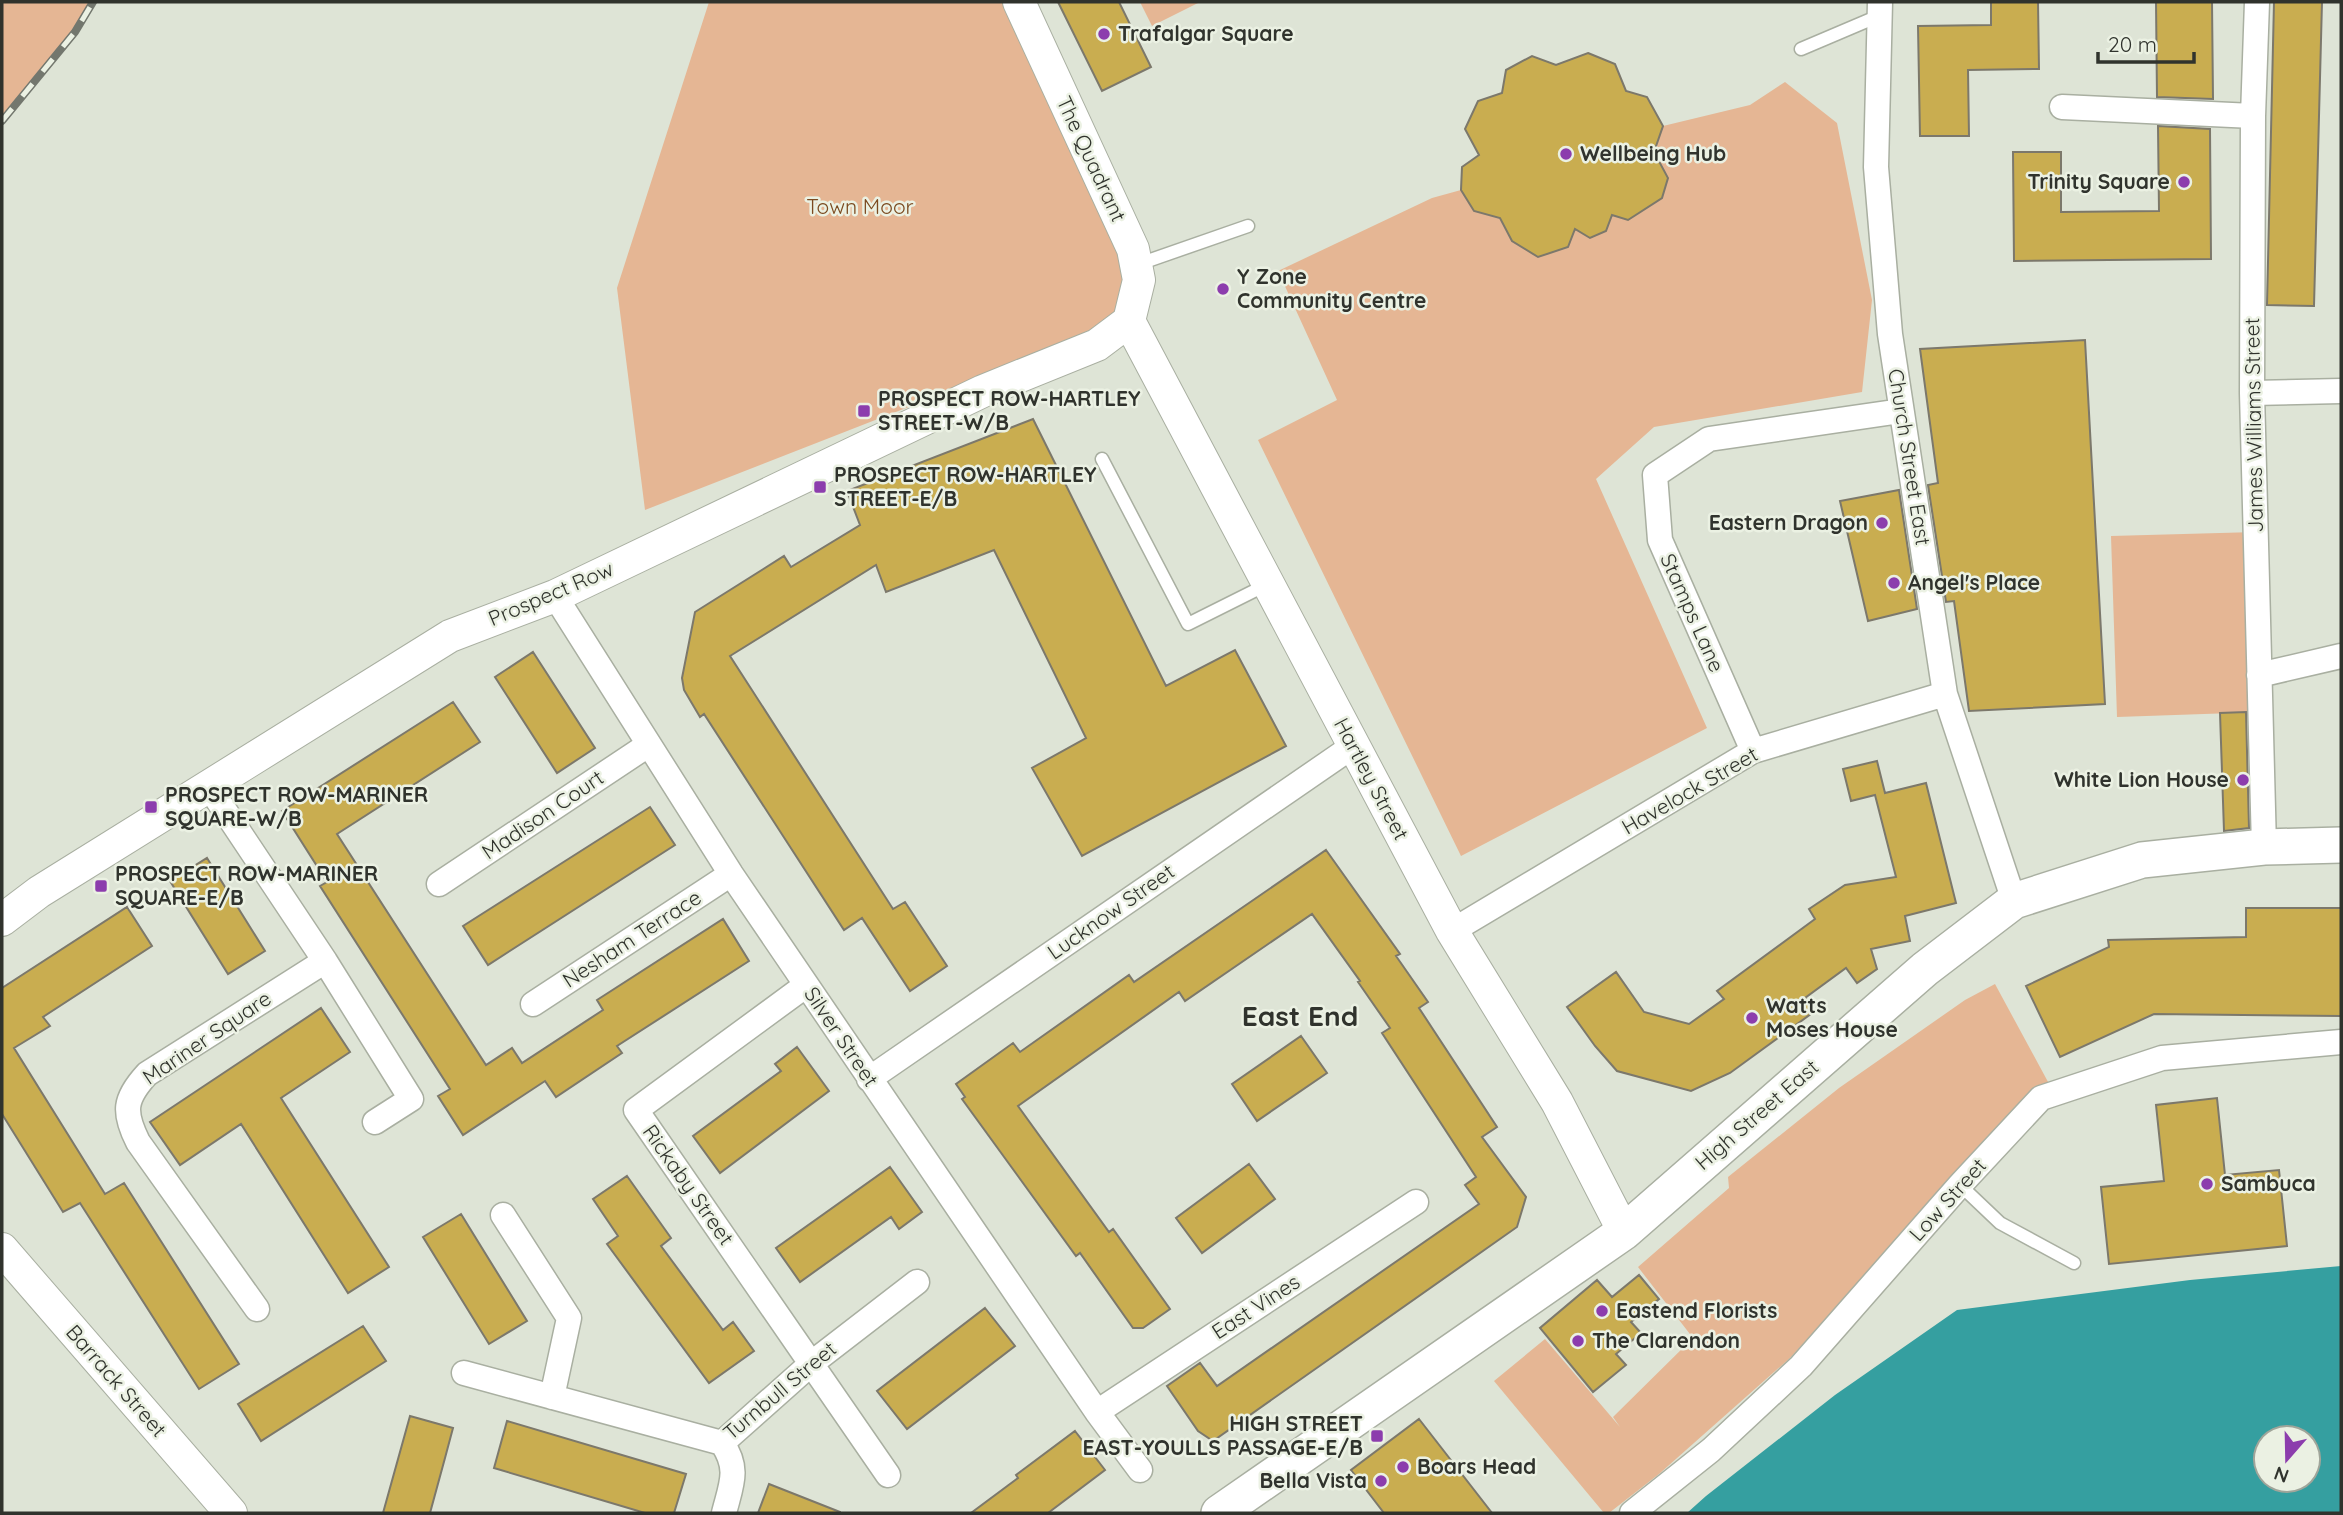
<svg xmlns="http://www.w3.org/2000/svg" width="2343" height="1515" viewBox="0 0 2343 1515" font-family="Quicksand,sans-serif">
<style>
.green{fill:#e5b694}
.water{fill:#359fa0;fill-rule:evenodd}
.building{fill:#c9ad50;stroke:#7c786b;stroke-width:2}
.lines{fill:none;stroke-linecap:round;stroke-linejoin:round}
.service-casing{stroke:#a9afa1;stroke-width:15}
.minor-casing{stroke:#a9afa1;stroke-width:27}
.tertiary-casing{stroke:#a9afa1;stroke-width:34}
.secondary-casing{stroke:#a9afa1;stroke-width:38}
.service{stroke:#fff;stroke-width:12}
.minor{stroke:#fff;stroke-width:24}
.tertiary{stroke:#fff;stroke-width:32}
.secondary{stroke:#fff;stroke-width:35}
.rail-casing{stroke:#73776e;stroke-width:8}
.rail{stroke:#ebf1e3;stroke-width:5;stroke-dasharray:16;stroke-linecap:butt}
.poi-dot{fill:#8c3dad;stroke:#ebf1e3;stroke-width:2.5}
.labels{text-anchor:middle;stroke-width:5;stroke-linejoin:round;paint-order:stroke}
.poi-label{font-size:21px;font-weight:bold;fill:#30332d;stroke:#ebf1e3;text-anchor:start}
.street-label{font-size:21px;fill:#30332d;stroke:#ebf1e3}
.park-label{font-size:21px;fill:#7b4a1f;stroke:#ebf1e3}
.district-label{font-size:28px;font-weight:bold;fill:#30332d;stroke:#ebf1e3}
</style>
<rect width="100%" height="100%" fill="#dee4d6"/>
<path class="green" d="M 2,2 L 93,2 L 75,32 L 2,121 Z
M 709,2 L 1031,2 L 1133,249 L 1129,321 L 645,510 L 617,288 Z
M 1140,2 L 1200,2 L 1152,26 Z
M 1785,82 L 1837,123 L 1872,300 L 1862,392 L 1654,427 L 1596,479 L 1707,728 L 1461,856 L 1258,440 L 1337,400 L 1278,271 L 1432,198 L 1461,190 L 1474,211 L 1500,218 L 1512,241 L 1538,256 L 1567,247 L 1575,229 L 1590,238 L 1606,231 L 1612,215 L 1628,220 L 1662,198 L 1668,178 L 1654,152 L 1663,126 L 1750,105 Z
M 2256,532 L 2262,712 L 2117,717 L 2111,536 Z
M 1995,984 L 2054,1093 L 1877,1263 L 1790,1358 L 1659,1474 L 1609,1513 L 1604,1513 L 1494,1381 L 1545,1339 L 1620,1427 L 1613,1417 L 1693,1338 L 1638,1267 L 1729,1188 L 1728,1177 L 1839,1088 L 1965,1000 Z"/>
<path class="water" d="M 2341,1266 L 2341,1513 L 1687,1513 L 1706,1496 L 1835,1395 L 1957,1310 L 2190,1280 ZM 2266,1438 L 2308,1438 L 2308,1480 L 2266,1480 Z"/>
<path class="building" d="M 1058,2 L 1119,2 L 1151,67 L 1102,91 Z
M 1991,2 L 2038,2 L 2039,69 L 1968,70 L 1969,136 L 1920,136 L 1918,26 L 1991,25 Z
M 2156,2 L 2212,2 L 2213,99 L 2157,97 Z
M 2274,2 L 2322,2 L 2314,306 L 2267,305 Z
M 1588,53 L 1615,64 L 1626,91 L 1647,97 L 1663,126 L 1654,152 L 1668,178 L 1662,198 L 1628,220 L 1612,215 L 1606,231 L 1590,238 L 1575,229 L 1568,247 L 1538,257 L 1512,241 L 1500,218 L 1474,211 L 1461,190 L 1462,167 L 1479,155 L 1465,129 L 1478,101 L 1502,93 L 1506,70 L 1532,56 L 1556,65 Z
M 2158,126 L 2210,129 L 2211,259 L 2014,261 L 2013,152 L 2061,152 L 2061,212 L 2159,211 Z
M 2085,340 L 2105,704 L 1969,711 L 1954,601 L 1946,602 L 1928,485 L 1938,483 L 1920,349 Z
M 1033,419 L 1166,686 L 1235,650 L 1286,746 L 1082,856 L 1032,768 L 1086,738 L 994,550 L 886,592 L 876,565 L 730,656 L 893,909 L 905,902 L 947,966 L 910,991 L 862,918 L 844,930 L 704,714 L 700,717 L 684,690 L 682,678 L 695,612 L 784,556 L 791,567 L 860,525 L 847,491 Z
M 1899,490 L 1917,609 L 1868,621 L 1840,501 Z
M 533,652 L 595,748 L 557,773 L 495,677 Z
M 453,702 L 480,742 L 337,834 L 486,1065 L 512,1048 L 522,1063 L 603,1010 L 597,1000 L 723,919 L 749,961 L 617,1046 L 622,1053 L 556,1097 L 545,1081 L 463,1135 L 438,1096 L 450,1089 L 320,886 L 327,882 L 282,811 Z
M 2246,712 L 2249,828 L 2224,831 L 2220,713 Z
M 1877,761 L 1885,793 L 1926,783 L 1956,903 L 1905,916 L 1910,941 L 1871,949 L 1877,969 L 1857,983 L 1846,968 L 1805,998 L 1815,1011 L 1730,1073 L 1691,1091 L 1617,1071 L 1595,1046 L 1567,1007 L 1616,972 L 1644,1012 L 1689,1024 L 1724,999 L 1717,991 L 1815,919 L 1809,909 L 1845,885 L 1896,877 L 1875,795 L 1851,801 L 1843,769 Z
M 650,807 L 675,845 L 488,965 L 463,926 Z
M 1326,850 L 1400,954 L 1396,956 L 1428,1002 L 1419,1008 L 1497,1127 L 1482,1137 L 1526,1197 L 1517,1227 L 1213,1441 L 1198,1431 L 1167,1386 L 1200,1363 L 1217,1386 L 1479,1204 L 1465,1185 L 1476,1177 L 1382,1033 L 1390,1028 L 1358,982 L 1360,981 L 1312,914 L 1185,1001 L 1179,992 L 1018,1106 L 1109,1232 L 1113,1229 L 1170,1309 L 1143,1328 L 1133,1328 L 1080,1253 L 1076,1256 L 962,1099 L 965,1097 L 956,1084 L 1013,1043 L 1020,1052 L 1129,975 L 1134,982 Z
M 207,858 L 265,951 L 228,974 L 170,881 Z
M 127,907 L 152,946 L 43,1017 L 50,1026 L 14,1048 L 105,1194 L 124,1183 L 239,1364 L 199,1389 L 80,1203 L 63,1212 L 2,1114 L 2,988 Z
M 2246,908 L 2341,908 L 2341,1016 L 2154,1014 L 2060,1057 L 2026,986 L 2109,947 L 2108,940 L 2246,937 Z
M 321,1008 L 350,1052 L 281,1098 L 389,1267 L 348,1293 L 241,1124 L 180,1165 L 150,1122 Z
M 1301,1036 L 1327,1073 L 1257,1121 L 1232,1084 Z
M 797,1047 L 829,1091 L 720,1173 L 693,1136 L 781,1071 L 775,1064 Z
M 2217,1098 L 2225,1175 L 2279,1170 L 2287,1246 L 2109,1264 L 2101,1187 L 2164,1181 L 2156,1105 Z
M 1249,1164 L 1275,1199 L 1202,1253 L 1176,1218 Z
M 890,1167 L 922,1212 L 899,1229 L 891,1217 L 800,1282 L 776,1248 Z
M 627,1176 L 671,1238 L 661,1246 L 723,1330 L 733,1322 L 754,1351 L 709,1383 L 607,1244 L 618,1236 L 593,1199 Z
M 461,1214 L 527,1321 L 489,1344 L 423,1237 Z
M 1639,1275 L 1659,1299 L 1631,1322 L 1641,1333 L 1616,1354 L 1626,1365 L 1593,1392 L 1540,1328 L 1597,1280 L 1612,1297 Z
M 985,1308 L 1015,1346 L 907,1429 L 877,1391 Z
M 363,1326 L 386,1361 L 261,1441 L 238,1404 Z
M 410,1416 L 453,1428 L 445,1458 L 430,1513 L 383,1513 Z
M 1419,1419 L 1492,1513 L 1384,1513 L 1351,1470 Z
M 507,1421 L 686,1474 L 674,1513 L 645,1513 L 494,1468 Z
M 1075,1431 L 1105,1470 L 1048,1513 L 971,1513 L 1018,1478 L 1016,1475 Z
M 769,1484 L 840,1512 L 840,1513 L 758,1513 Z"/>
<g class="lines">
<g class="service-casing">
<path id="service" d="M 1801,49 L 1881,15
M 1136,265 L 1248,226
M 1102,459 L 1188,624 L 1268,584
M 1960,1185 L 2000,1223 L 2074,1263"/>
</g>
<g class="minor-casing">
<path id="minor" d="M 1880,2 L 1876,167 L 1890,334 L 1945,694 L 2014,901
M 2257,2 L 2253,116 L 2252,393 L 2264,847
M 2062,107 L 2253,116
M 2252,393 L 2341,391
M 555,596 L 731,874 L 1097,1412 L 1140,1470
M 2259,675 L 2341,656
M 1753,751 L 1660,540 L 1655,475 L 1709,439 L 1901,411
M 209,787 L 325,961 L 411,1099 L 375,1122
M 439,884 L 648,745
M 1452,931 L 1753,751 L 1945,694
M 805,986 L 636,1110 L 888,1475
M 533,1004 L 731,874
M 869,1079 L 1353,746
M 503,1215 L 569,1318 L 552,1397
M 257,1309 L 138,1142 C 123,1112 124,1099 147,1074 L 325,961
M 464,1373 L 722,1443 L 812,1363 L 917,1282
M 1097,1412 L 1416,1202
M 722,1443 C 740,1469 731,1485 724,1513
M 1632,1513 L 1711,1450 L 1801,1366 L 1960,1185 L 2041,1098 L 2162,1058 L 2341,1042"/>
</g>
<g class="tertiary-casing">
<path id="tertiary" d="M 1019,2 L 1133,249 L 1139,280 L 1129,321
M 1129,321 L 1452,931 L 1557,1102 L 1624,1232
M 2,920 L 39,892 L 450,636 L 555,596 L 983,391 L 1097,345 L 1129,321
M 2,1249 L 231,1513"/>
</g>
<g class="secondary-casing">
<path id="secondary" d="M 1219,1513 L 1624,1232 L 1925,969 L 2014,901 L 2142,860 L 2264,847 L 2341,845"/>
</g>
<use href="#service" class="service"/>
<use href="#minor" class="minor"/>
<use href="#tertiary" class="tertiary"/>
<use href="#secondary" class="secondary"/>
<g class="rail-casing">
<path id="rail" d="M 2,121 L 75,32 L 93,2"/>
</g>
<use href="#rail" class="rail"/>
</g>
<g class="poi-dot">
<circle cx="1104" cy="34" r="7"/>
<circle cx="1566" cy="154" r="7"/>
<circle cx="2184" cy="182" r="7"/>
<circle cx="1223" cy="289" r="7"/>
<rect x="857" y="404" width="14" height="14" rx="3.5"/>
<rect x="813" y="480" width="14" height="14" rx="3.5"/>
<circle cx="1882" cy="523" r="7"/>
<circle cx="1894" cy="583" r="7"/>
<circle cx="2243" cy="780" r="7"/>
<rect x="144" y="800" width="14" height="14" rx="3.5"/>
<rect x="94" y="879" width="14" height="14" rx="3.5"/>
<circle cx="1752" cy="1018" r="7"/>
<circle cx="2207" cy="1184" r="7"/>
<circle cx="1602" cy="1311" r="7"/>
<circle cx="1578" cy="1341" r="7"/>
<rect x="1370" y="1429" width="14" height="14" rx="3.5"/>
<circle cx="1403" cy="1467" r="7"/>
<circle cx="1381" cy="1481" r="7"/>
</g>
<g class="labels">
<g class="poi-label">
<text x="1118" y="41">Trafalgar Square</text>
<text x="1580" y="161">Wellbeing Hub</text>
<text x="2170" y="189" text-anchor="end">Trinity Square</text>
<text x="1237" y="284">Y Zone<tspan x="1237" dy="24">Community Centre</tspan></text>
<text x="878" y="406">PROSPECT ROW-HARTLEY<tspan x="878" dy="24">STREET-W/B</tspan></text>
<text x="834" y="482">PROSPECT ROW-HARTLEY<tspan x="834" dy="24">STREET-E/B</tspan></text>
<text x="1868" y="530" text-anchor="end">Eastern Dragon</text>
<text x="1908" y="590">Angel's Place</text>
<text x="2229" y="787" text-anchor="end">White Lion House</text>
<text x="165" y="802">PROSPECT ROW-MARINER<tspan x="165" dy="24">SQUARE-W/B</tspan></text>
<text x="115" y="881">PROSPECT ROW-MARINER<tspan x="115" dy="24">SQUARE-E/B</tspan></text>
<text x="1766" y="1013">Watts<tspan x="1766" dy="24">Moses House</tspan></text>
<text x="2221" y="1191">Sambuca</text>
<text x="1616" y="1318">Eastend Florists</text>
<text x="1592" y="1348">The Clarendon</text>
<text x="1363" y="1431" text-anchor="end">HIGH STREET<tspan x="1363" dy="24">EAST-YOULLS PASSAGE-E/B</tspan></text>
<text x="1417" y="1474">Boars Head</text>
<text x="1367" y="1488" text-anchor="end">Bella Vista</text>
</g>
<g class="street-label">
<text transform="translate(1091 159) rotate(65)" y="7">The Quadrant</text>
<text transform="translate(2254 425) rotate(-91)" y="7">James Williams Street</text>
<text transform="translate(1909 457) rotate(81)" y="7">Church Street East</text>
<text transform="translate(551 594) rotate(-23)" y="7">Prospect Row</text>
<text transform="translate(1692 613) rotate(66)" y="7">Stamps Lane</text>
<text transform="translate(1371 779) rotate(62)" y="7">Hartley Street</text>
<text transform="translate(1690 791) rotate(-30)" y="7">Havelock Street</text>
<text transform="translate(543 815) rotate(-34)" y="7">Madison Court</text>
<text transform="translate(1111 912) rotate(-35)" y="7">Lucknow Street</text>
<text transform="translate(632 939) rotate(-33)" y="7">Nesham Terrace</text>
<text transform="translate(841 1037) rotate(56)" y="7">Silver Street</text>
<text transform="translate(207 1038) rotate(-34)" y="7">Mariner Square</text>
<text transform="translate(1757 1115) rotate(-41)" y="7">High Street East</text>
<text transform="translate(688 1185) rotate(55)" y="7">Rickaby Street</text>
<text transform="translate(1948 1200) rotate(-48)" y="7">Low Street</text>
<text transform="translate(1256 1307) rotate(-33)" y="7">East Vines</text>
<text transform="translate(116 1381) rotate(49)" y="7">Barrack Street</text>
<text transform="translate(780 1391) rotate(-40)" y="7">Turnbull Street</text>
</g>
<g class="park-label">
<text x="860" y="214">Town Moor</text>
</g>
<g class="district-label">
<text x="1300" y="1026">East End</text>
</g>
</g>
<rect width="2343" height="1515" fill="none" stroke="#30332d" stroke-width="7"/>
<g transform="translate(2287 1459) rotate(200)"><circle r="33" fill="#ebf1e3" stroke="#a0a59a" stroke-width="2"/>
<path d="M0-5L12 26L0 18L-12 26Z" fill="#8c3dad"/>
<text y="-10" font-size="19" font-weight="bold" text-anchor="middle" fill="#30332d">N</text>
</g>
<path d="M2098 52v10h96v-10" fill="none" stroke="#30332d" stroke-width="3.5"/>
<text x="2108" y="52" font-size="21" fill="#30332d" stroke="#ebf1e3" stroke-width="5" paint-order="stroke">20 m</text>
</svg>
